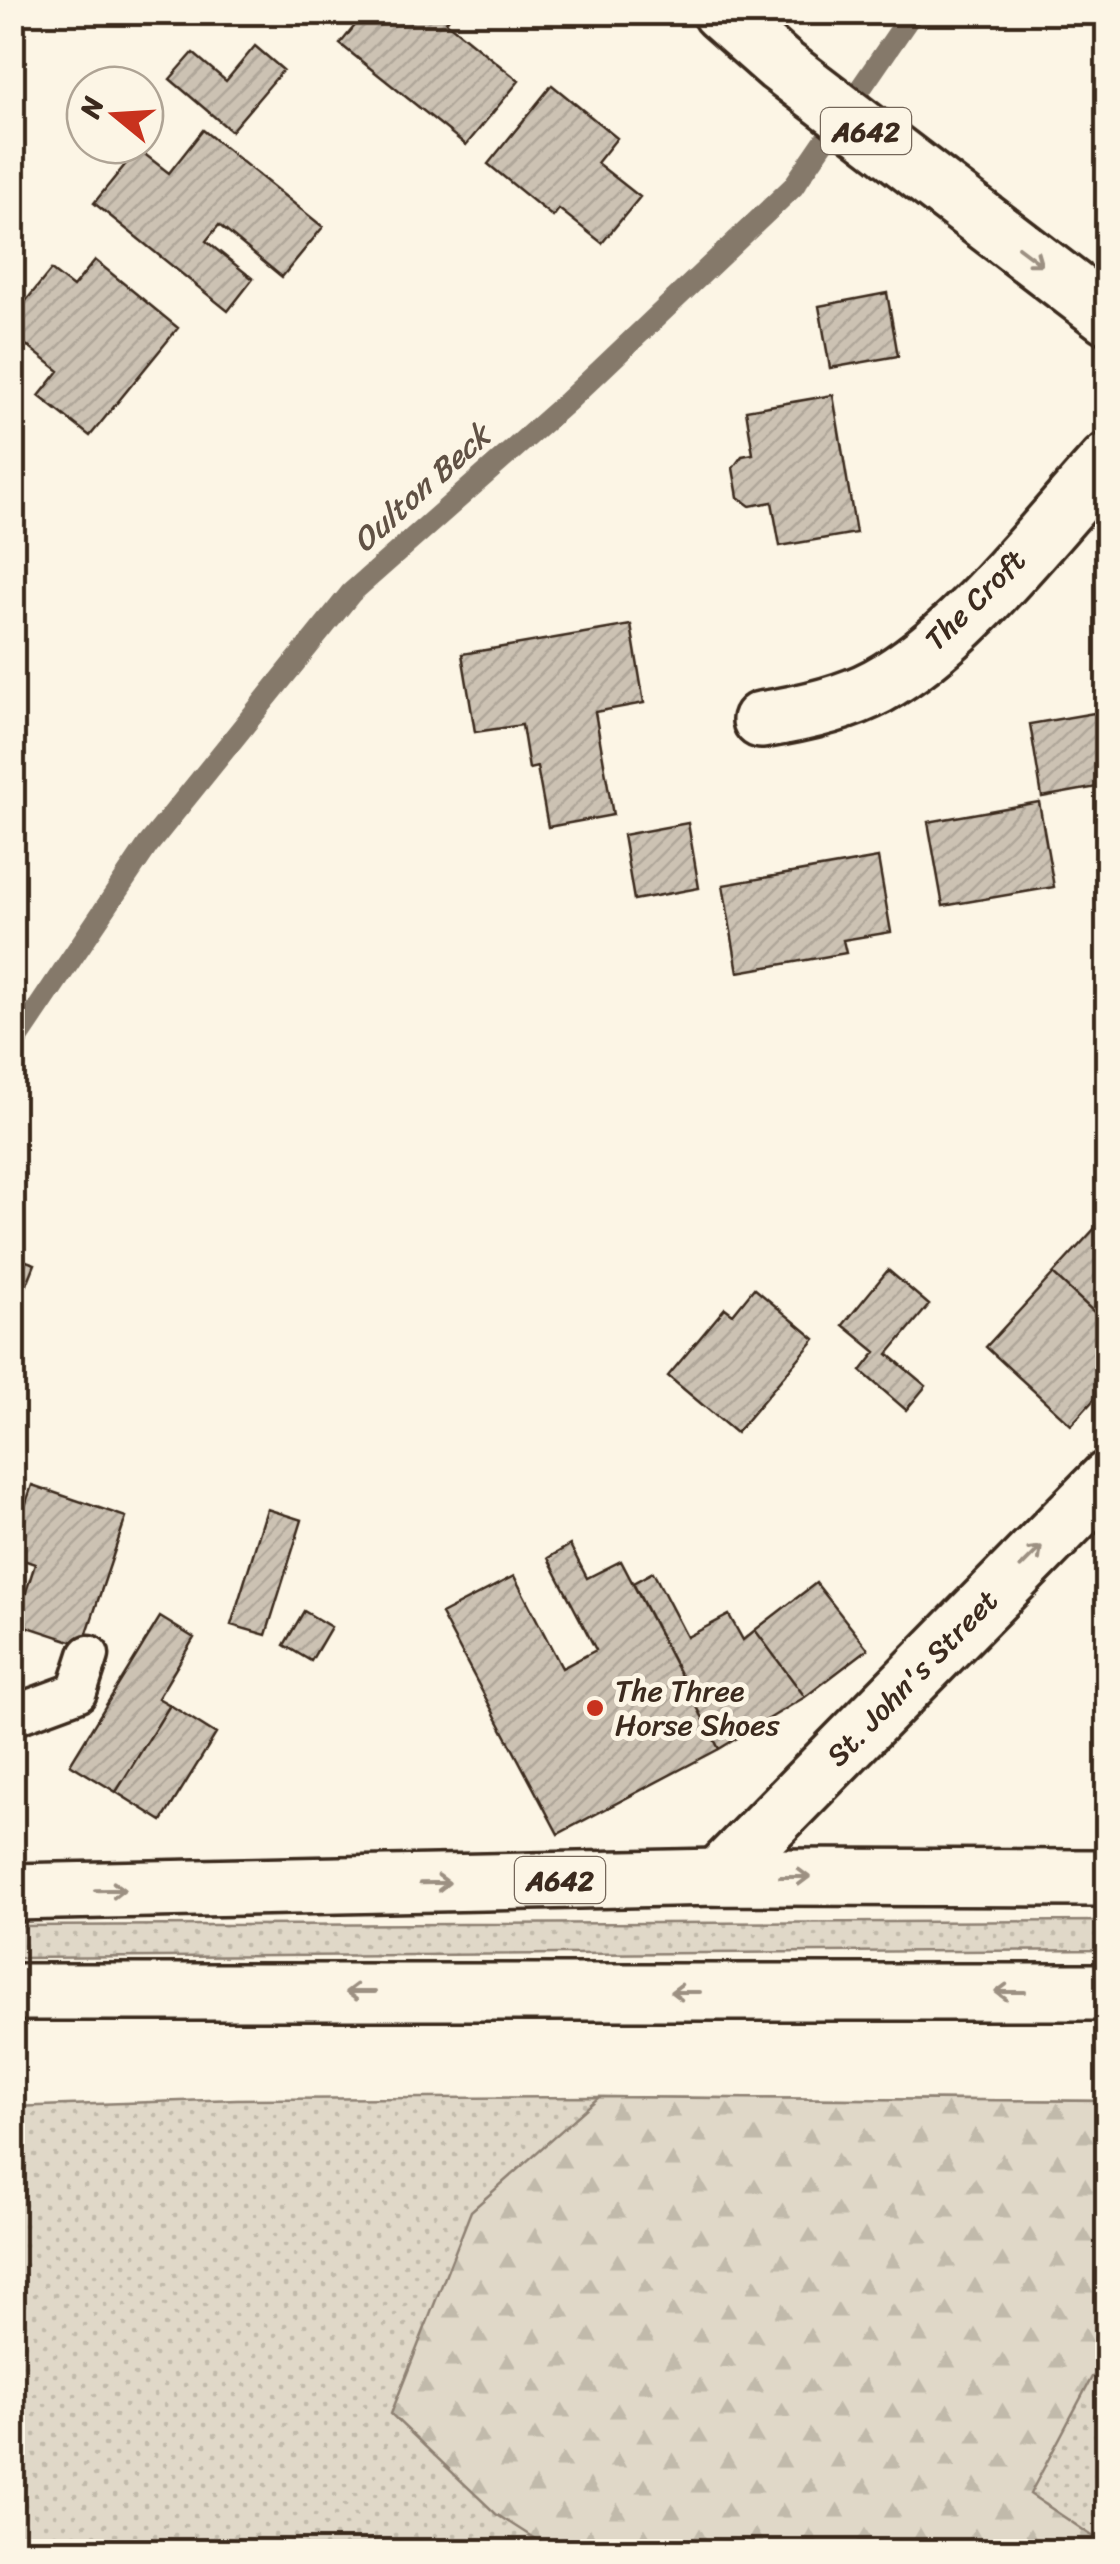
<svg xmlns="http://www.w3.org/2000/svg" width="1120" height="2564" viewBox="0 0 1120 2564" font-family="Sriracha,sans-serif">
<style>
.grass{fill:url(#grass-dots);stroke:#8e8173;stroke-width:2.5}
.forest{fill:url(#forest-firs);stroke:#8e8173;stroke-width:2.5}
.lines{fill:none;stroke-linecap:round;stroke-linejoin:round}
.stream{stroke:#85796b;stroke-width:22}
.building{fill:url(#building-hatch);stroke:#3b2a1e;stroke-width:2.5}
.lane-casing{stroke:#3b2a1e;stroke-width:45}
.street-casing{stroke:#3b2a1e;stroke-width:62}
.primary-casing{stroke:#3b2a1e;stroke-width:62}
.lane{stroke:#fcf5e5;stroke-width:38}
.street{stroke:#fcf5e5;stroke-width:55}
.primary{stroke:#fcf5e5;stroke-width:55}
.oneway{stroke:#9c9082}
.poi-dot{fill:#c8321e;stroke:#fcf5e5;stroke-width:4}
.labels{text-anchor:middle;stroke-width:10;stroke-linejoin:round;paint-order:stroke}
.shield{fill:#fcf5e5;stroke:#75675a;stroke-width:2.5}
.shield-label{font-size:28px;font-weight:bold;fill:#3b2a1e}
.street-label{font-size:30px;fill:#3b2a1e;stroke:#fcf5e5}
.poi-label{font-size:30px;fill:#3b2a1e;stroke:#fcf5e5;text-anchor:start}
.water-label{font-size:32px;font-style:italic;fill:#605144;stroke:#fcf5e5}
</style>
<defs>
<pattern id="grass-dots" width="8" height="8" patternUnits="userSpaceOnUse" patternTransform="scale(2.5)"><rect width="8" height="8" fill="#e0d8c8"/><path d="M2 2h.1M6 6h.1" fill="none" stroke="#c1baab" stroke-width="1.8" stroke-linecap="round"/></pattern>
<pattern id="forest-firs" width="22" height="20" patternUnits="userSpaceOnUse" patternTransform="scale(2.5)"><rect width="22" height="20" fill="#e0d8c8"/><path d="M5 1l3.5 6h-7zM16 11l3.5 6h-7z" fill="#c1baab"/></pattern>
<pattern id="building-hatch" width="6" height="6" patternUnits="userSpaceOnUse" patternTransform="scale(2.5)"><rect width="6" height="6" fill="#ccc2b3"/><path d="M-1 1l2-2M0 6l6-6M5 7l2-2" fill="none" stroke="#b0a79a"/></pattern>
</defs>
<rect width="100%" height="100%" fill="#fcf5e5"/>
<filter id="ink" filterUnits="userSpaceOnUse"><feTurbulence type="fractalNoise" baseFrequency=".01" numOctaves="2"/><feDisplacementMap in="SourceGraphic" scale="20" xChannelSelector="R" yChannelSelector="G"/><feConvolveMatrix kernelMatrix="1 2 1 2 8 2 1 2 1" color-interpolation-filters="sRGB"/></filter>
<g filter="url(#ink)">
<path class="grass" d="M 1107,1921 L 1107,1950 L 12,1958 L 13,1926 Z
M 599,2097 L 1107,2101 L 1107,2551 L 13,2551 L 12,2107 L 237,2099 Z"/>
<path class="forest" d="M 599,2097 L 1107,2101 L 1107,2375 L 1092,2377 L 1030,2494 L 1107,2546 L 1107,2551 L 554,2551 L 496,2514 L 391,2414 L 471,2211 Z"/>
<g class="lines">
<path class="stream" d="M 12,1047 L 148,845 L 351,593 L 567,402 L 793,187 L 913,12"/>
</g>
<path class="building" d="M 366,12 L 453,12 L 446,22 L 519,81 L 466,145 L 340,44 Z
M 255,46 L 283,70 L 231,131 L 170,79 L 193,53 L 226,81 Z
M 552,85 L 617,138 L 597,163 L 640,197 L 602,243 L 559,209 L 553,217 L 488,164 Z
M 203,130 L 323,227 L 282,277 L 219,225 L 206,241 L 253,279 L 228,311 L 94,203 L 138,149 L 169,173 Z
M 95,260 L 178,328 L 90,436 L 39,396 L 59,371 L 12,334 L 12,318 L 51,270 L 73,287 Z
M 887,293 L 898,356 L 830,368 L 819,306 Z
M 833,395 L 856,533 L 780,546 L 772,502 L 750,506 L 738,497 L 733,468 L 742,456 L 753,454 L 746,410 Z
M 631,625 L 644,703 L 595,712 L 613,815 L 548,827 L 537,767 L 529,769 L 522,725 L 475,732 L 462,654 Z
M 1100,712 L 1108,785 L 1042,797 L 1030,724 Z
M 1039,802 L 1054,887 L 943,906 L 928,822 Z
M 688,823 L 699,888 L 634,900 L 623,835 Z
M 878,858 L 891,932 L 843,940 L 846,953 L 738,972 L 723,885 Z
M 1108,1214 L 1108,1325 L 1053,1274 Z
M 12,1256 L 35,1264 L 12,1322 Z
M 888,1270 L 929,1305 L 888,1354 L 926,1386 L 906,1410 L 861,1371 L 876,1352 L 843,1325 Z
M 1053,1274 L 1108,1325 L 1108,1384 L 1071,1425 L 986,1347 Z
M 754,1288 L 815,1339 L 736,1433 L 668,1376 L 725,1308 L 733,1314 Z
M 32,1485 L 126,1517 L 83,1645 L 16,1623 L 35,1564 L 12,1556 L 12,1544 Z
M 267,1509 L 302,1520 L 266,1635 L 231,1625 Z
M 570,1545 L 587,1578 L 621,1561 L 719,1749 L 558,1834 L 441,1614 L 514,1576 L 562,1668 L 596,1650 L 548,1558 Z
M 653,1572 L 687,1637 L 729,1615 L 743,1640 L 755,1630 L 805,1697 L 719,1749 L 633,1583 Z
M 816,1583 L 868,1649 L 805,1697 L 755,1630 Z
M 304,1611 L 331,1627 L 311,1661 L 284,1645 Z
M 160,1617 L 194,1638 L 158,1698 L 170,1705 L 116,1792 L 70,1764 Z
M 170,1705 L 216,1734 L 162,1821 L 116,1792 Z"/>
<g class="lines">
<g class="lane-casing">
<path id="lane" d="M 12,1716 L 77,1692 L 89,1655"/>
</g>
<g class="street-casing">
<path id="street" d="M 761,720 C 800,714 843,705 878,686 C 962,640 1043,532 1108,461
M 718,1877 L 1108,1479"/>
</g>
<g class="primary-casing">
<path id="primary" d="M 720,12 L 780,65 L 1108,316
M 12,1892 L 718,1877 L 1108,1878
M 12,1992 L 1108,1992"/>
</g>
<use href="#lane" class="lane"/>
<use href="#street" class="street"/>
<use href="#primary" class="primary"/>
</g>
<defs><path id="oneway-shaft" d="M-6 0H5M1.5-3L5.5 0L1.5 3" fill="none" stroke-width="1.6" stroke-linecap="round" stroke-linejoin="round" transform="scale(2.5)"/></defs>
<g class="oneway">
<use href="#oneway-shaft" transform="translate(1030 256) rotate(37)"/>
<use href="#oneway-shaft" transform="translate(1031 1557) rotate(-45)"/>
<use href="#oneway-shaft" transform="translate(795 1877)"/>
<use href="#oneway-shaft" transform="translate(435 1883) rotate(-1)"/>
<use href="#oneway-shaft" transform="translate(110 1890) rotate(-1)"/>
<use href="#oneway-shaft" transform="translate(360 1992) rotate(-180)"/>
<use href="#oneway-shaft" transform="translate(685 1992) rotate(-180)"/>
<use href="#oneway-shaft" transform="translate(1010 1992) rotate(-180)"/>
</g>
</g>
<circle class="poi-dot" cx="595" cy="1708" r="10"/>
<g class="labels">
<g class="shield">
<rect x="821" y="108" width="90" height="46" rx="8"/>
<rect x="515" y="1857" width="90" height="46" rx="8"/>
</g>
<g class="shield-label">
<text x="866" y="141">A642</text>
<text x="560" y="1890">A642</text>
</g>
<g class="street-label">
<text transform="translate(975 600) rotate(-45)" y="10">The Croft</text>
<text transform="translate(912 1678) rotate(-46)" y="10">St. John's Street</text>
</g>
<g class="poi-label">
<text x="615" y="1701">The Three<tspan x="615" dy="34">Horse Shoes</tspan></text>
</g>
<g class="water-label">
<text transform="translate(421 488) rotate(-42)" y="11">Oulton Beck</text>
</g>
</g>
<rect width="1120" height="2564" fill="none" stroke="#fcf5e5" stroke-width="50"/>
<rect x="25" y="25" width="1070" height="2514" fill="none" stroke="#3b2a1e" stroke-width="4" filter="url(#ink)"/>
<g transform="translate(115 115) rotate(288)"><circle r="48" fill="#fcf5e5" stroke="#afa495" stroke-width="2.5"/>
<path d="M0-8L18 38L0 25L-18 38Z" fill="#c8321e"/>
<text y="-15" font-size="28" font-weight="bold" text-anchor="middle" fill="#3b2a1e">N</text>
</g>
</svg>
